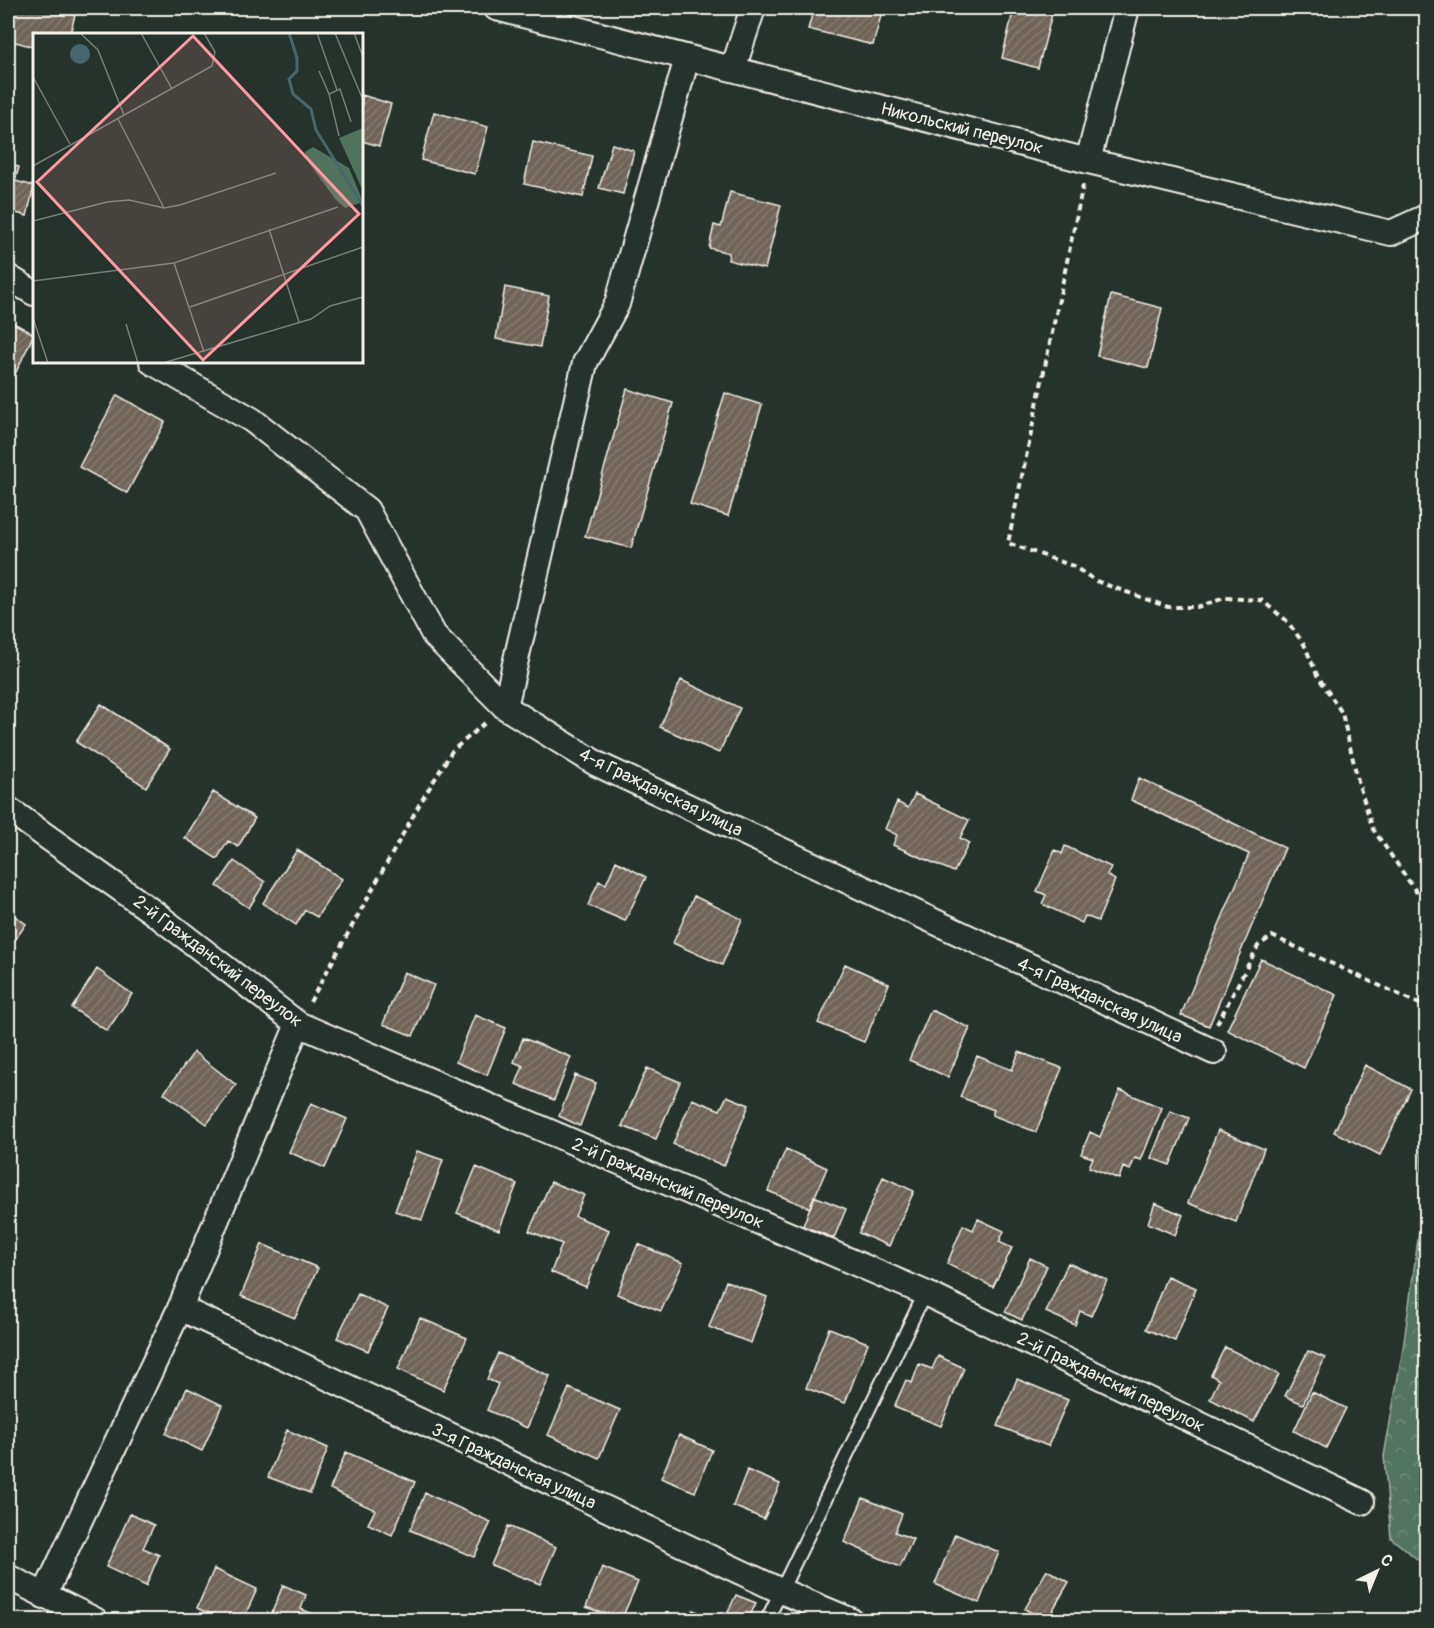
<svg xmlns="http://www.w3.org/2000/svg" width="1434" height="1628" viewBox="0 0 1434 1628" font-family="Pangolin,sans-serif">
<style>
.forest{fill:url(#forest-crowns);stroke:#a2b2a3;stroke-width:1.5}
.building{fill:url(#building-hatch);stroke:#f4f1e8;stroke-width:1.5}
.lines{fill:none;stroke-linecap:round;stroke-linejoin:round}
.lane-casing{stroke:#f4f1e8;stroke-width:16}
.street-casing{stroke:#f4f1e8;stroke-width:28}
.path{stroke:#f4f1e8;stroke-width:4;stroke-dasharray:6 4.5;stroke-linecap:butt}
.lane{stroke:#26332d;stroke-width:12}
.street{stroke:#26332d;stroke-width:24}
.labels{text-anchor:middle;stroke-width:4.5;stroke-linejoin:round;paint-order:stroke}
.street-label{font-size:18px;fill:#f4f1e8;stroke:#26332d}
.inset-river{fill:none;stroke:#48666e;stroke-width:3}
.inset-road{fill:none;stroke:#787f78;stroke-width:1.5}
.view{fill:#ff9aa2;fill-opacity:0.15;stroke:#ff9aa2;stroke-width:3}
.inset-edge{fill:none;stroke:#f4f1e8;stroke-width:3}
</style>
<defs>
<pattern id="forest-crowns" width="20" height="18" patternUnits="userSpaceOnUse" patternTransform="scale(1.5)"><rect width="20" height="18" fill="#51735e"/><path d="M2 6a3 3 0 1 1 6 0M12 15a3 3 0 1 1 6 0" fill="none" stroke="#738e7d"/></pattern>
<pattern id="building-hatch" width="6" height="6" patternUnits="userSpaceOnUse" patternTransform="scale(1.5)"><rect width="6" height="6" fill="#6f6459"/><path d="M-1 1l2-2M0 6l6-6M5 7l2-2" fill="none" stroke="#847b71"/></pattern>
</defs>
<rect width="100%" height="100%" fill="#26332d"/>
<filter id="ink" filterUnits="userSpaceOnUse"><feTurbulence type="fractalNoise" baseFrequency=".0167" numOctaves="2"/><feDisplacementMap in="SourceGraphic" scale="12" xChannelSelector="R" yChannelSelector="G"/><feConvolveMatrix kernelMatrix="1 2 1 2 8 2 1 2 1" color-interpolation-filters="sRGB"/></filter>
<g filter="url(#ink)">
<path class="forest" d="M 1426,1139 L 1426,1566 L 1391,1538 L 1384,1456 L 1403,1349 L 1423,1203 L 1421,1151 Z"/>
<path class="building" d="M 8,8 L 44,8 L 75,15 L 70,34 L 34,34 L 34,47 L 8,40 Z
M 814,8 L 883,8 L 873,45 L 808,29 Z
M 1014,8 L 1043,8 L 1053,10 L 1038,68 L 1002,58 Z
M 362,95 L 391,104 L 379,146 L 362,141 Z
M 434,112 L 488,127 L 475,174 L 421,160 Z
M 533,142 L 592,156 L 583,197 L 524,184 Z
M 612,144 L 634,151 L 623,194 L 599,188 Z
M 8,164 L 19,167 L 15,181 L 34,186 L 27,216 L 9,211 L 8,217 Z
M 730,192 L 781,205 L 765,269 L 728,260 L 729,253 L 709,248 L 714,225 L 721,227 Z
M 505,287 L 549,296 L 540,347 L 496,339 Z
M 1111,295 L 1162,308 L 1148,368 L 1097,356 Z
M 8,320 L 34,334 L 8,389 Z
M 627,389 L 673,403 L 631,548 L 585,536 Z
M 725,393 L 762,405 L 728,516 L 690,504 Z
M 117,395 L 165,422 L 127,493 L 79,467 Z
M 681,680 L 740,708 L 719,753 L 660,727 Z
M 101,704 L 170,749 L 146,787 L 76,742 Z
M 1139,778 L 1285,848 L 1209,1026 L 1181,1015 L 1249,854 L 1131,800 Z
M 213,792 L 255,818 L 238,847 L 228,841 L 217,859 L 185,838 Z
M 915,794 L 969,820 L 960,838 L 969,843 L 954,872 L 893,845 L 897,835 L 885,829 L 897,802 L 908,808 Z
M 1065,846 L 1111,867 L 1107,875 L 1115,880 L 1098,921 L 1085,916 L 1082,923 L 1042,904 L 1046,895 L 1037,891 L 1055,850 L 1062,854 Z
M 297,850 L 342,879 L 317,917 L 305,910 L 296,925 L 263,903 Z
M 234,861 L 265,882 L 249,908 L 217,886 Z
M 616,861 L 646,877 L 625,921 L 588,905 L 599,881 L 606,884 Z
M 694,896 L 742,919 L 722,965 L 673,943 Z
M 8,911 L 26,924 L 8,950 Z
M 1261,959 L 1337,995 L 1304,1068 L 1227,1030 Z
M 845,964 L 889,984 L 864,1042 L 818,1023 Z
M 97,969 L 132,994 L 107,1031 L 72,1008 Z
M 404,972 L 434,985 L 413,1036 L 383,1024 Z
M 931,1010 L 970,1028 L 948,1077 L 909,1060 Z
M 475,1015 L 506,1028 L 487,1075 L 456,1062 Z
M 523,1038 L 571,1057 L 554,1100 L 516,1084 L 523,1066 L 514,1062 Z
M 194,1052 L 236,1085 L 207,1124 L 164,1093 Z
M 1019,1052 L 1062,1068 L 1036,1132 L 992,1115 L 994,1110 L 960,1097 L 977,1056 L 1012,1070 Z
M 1365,1065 L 1411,1089 L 1380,1155 L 1334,1132 Z
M 647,1068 L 680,1082 L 656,1139 L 622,1126 Z
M 575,1075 L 596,1083 L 580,1126 L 559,1116 Z
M 1120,1090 L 1162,1108 L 1141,1160 L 1135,1158 L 1130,1170 L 1123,1167 L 1119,1179 L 1089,1167 L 1093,1158 L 1081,1154 L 1090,1132 L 1100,1137 Z
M 727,1096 L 749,1105 L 724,1166 L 673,1144 L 692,1099 L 720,1110 Z
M 311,1103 L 347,1119 L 325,1168 L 289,1152 Z
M 1170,1111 L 1189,1118 L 1170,1165 L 1151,1158 Z
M 1218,1130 L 1264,1149 L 1236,1222 L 1188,1203 Z
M 786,1149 L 827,1168 L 810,1208 L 768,1191 Z
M 417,1151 L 443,1160 L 422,1220 L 395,1211 Z
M 476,1167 L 517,1184 L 499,1230 L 457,1213 Z
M 883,1177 L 914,1191 L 889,1246 L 859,1233 Z
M 551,1182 L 584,1195 L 575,1216 L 609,1230 L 586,1287 L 551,1272 L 562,1244 L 529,1231 Z
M 814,1196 L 846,1209 L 834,1238 L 803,1226 Z
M 1155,1203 L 1183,1215 L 1175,1235 L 1148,1223 Z
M 978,1219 L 1004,1231 L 999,1242 L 1012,1248 L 993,1287 L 947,1264 L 963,1225 L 973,1230 Z
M 262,1244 L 318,1268 L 295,1318 L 241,1296 Z
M 638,1244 L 683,1263 L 661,1311 L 617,1294 Z
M 1030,1258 L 1047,1266 L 1022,1320 L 1005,1312 Z
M 1068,1263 L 1107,1280 L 1091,1316 L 1080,1311 L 1075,1325 L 1046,1312 Z
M 1167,1276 L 1196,1288 L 1175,1341 L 1146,1329 Z
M 726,1281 L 767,1297 L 751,1343 L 709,1327 Z
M 358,1294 L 388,1308 L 368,1351 L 337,1338 Z
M 420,1318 L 467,1338 L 443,1390 L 398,1369 Z
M 829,1328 L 868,1343 L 845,1403 L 806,1388 Z
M 1225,1347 L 1279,1374 L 1254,1422 L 1210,1399 L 1219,1380 L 1211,1375 Z
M 1308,1351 L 1325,1358 L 1303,1404 L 1285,1396 Z
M 498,1353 L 550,1376 L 527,1428 L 487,1410 L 498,1384 L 487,1379 Z
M 938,1356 L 964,1368 L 941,1426 L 894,1407 L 906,1380 L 912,1383 L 919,1364 L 932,1369 Z
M 1017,1379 L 1068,1400 L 1048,1446 L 998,1426 Z
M 187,1388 L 222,1405 L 202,1451 L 166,1434 Z
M 569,1388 L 620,1410 L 599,1458 L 548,1435 Z
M 1312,1392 L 1346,1408 L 1326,1448 L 1294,1431 Z
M 287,1430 L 328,1448 L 310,1493 L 268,1477 Z
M 679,1435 L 712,1450 L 695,1492 L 661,1478 Z
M 346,1452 L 415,1482 L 392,1535 L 368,1524 L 375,1510 L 330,1489 Z
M 747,1470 L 780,1484 L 764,1519 L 733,1506 Z
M 425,1493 L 491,1522 L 474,1557 L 410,1530 Z
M 863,1498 L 902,1514 L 895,1532 L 913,1539 L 900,1567 L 844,1542 Z
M 130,1514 L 154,1525 L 143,1548 L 159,1555 L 146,1586 L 106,1567 Z
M 508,1526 L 556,1547 L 540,1584 L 491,1565 Z
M 955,1534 L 999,1552 L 979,1603 L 935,1584 Z
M 602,1567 L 638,1582 L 621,1620 L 586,1607 Z
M 214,1569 L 257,1589 L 243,1620 L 223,1620 L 197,1608 Z
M 1047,1570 L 1069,1582 L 1047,1620 L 1044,1620 L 1025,1609 Z
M 283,1585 L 306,1595 L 301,1609 L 313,1614 L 310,1620 L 269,1620 Z
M 736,1595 L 756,1603 L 748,1620 L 724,1620 Z
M 693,1610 L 717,1620 L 689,1620 Z"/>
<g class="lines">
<g class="lane-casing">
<path id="lane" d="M 767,1620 L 925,1293"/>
</g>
<g class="street-casing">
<path id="street" d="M 496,8 L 1088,161 L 1391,233 L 1426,217
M 733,69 L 753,8
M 1088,161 L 1127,8
M 8,277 L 34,293
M 152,362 L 252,420 L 367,510 L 434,635 L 505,707 L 597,764 L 1214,1052
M 505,707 L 585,363 L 617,304 L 687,58
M 8,809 L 157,915 L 298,1024 L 925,1293 L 1362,1502
M 180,1308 L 781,1591 L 850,1620
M 8,1577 L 95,1620
M 44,1596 L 180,1308 L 298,1024"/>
</g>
<path class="path" d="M 1083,185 L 1008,543 L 1073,566 L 1096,581 L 1168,607 L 1197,607 L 1225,598 L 1261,600 L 1286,620 L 1304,644 L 1317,675 L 1342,713 L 1359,785 L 1373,829 L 1426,906
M 310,1002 L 419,805 L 452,751 L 485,723
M 1217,1024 L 1258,946 L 1272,936 L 1426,1007"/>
<use href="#lane" class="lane"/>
<use href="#street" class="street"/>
</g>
</g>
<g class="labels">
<g class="street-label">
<text transform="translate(962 128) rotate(14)" y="6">Никольский переулок</text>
<text transform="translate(661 792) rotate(26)" y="6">4-я Гражданская улица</text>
<text transform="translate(218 961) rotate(37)" y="6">2-й Гражданский переулок</text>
<text transform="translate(1100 1000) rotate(25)" y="6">4-я Гражданская улица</text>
<text transform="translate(668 1183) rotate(23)" y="6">2-й Гражданский переулок</text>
<text transform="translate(1111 1382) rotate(26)" y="6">2-й Гражданский переулок</text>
<text transform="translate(514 1466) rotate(25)" y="6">3-я Гражданская улица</text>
</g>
</g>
<g transform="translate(33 33)">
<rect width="330" height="330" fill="#26332d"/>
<path d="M 330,95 L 330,158 L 306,105 Z" fill="#51735e"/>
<path d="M 280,114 L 316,135 L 330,169 L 312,175 L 303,167 L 276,130 L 272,119 Z" fill="#51735e"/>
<path d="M37 21a10 10 0 1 1 20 0a10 10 0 1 1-20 0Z" fill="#48666e"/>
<path class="inset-river" d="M 256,0 L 264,25 L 264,38 L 256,46 L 260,61 L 278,76 L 283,97 L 330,173"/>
<path class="inset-road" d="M 47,0 L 65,17 L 91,82M 108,0 L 139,56M 284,0 L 304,57M 302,0 L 330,67M 321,0 L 330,24M 286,38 L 296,61M 0,44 L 37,111M 85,86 L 131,175M 306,103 L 296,61 L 307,56 L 318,89M 0,133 L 179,33 L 182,19 L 171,0M 0,188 L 74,169 L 96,167 L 131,175 L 147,172 L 243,140M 236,196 L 266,289M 141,230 L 171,319M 0,248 L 141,230 L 305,174M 157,274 L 330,214M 0,285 L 15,330M 93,291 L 105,330M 130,330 L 278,286 L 297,273 L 330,264"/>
<path class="view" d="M 160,3 L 326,181 L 170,327 L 4,149 Z"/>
<rect width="330" height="330" class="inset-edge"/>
</g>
<rect width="1434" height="1628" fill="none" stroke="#26332d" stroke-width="30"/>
<rect x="15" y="15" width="1404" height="1598" fill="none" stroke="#f4f1e8" stroke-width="2" filter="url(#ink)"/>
<g transform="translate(1377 1571) rotate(43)" stroke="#26332d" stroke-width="4.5" paint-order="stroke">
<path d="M0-4.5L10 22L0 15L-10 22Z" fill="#f4f1e8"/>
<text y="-9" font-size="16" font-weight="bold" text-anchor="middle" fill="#f4f1e8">С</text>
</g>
</svg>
